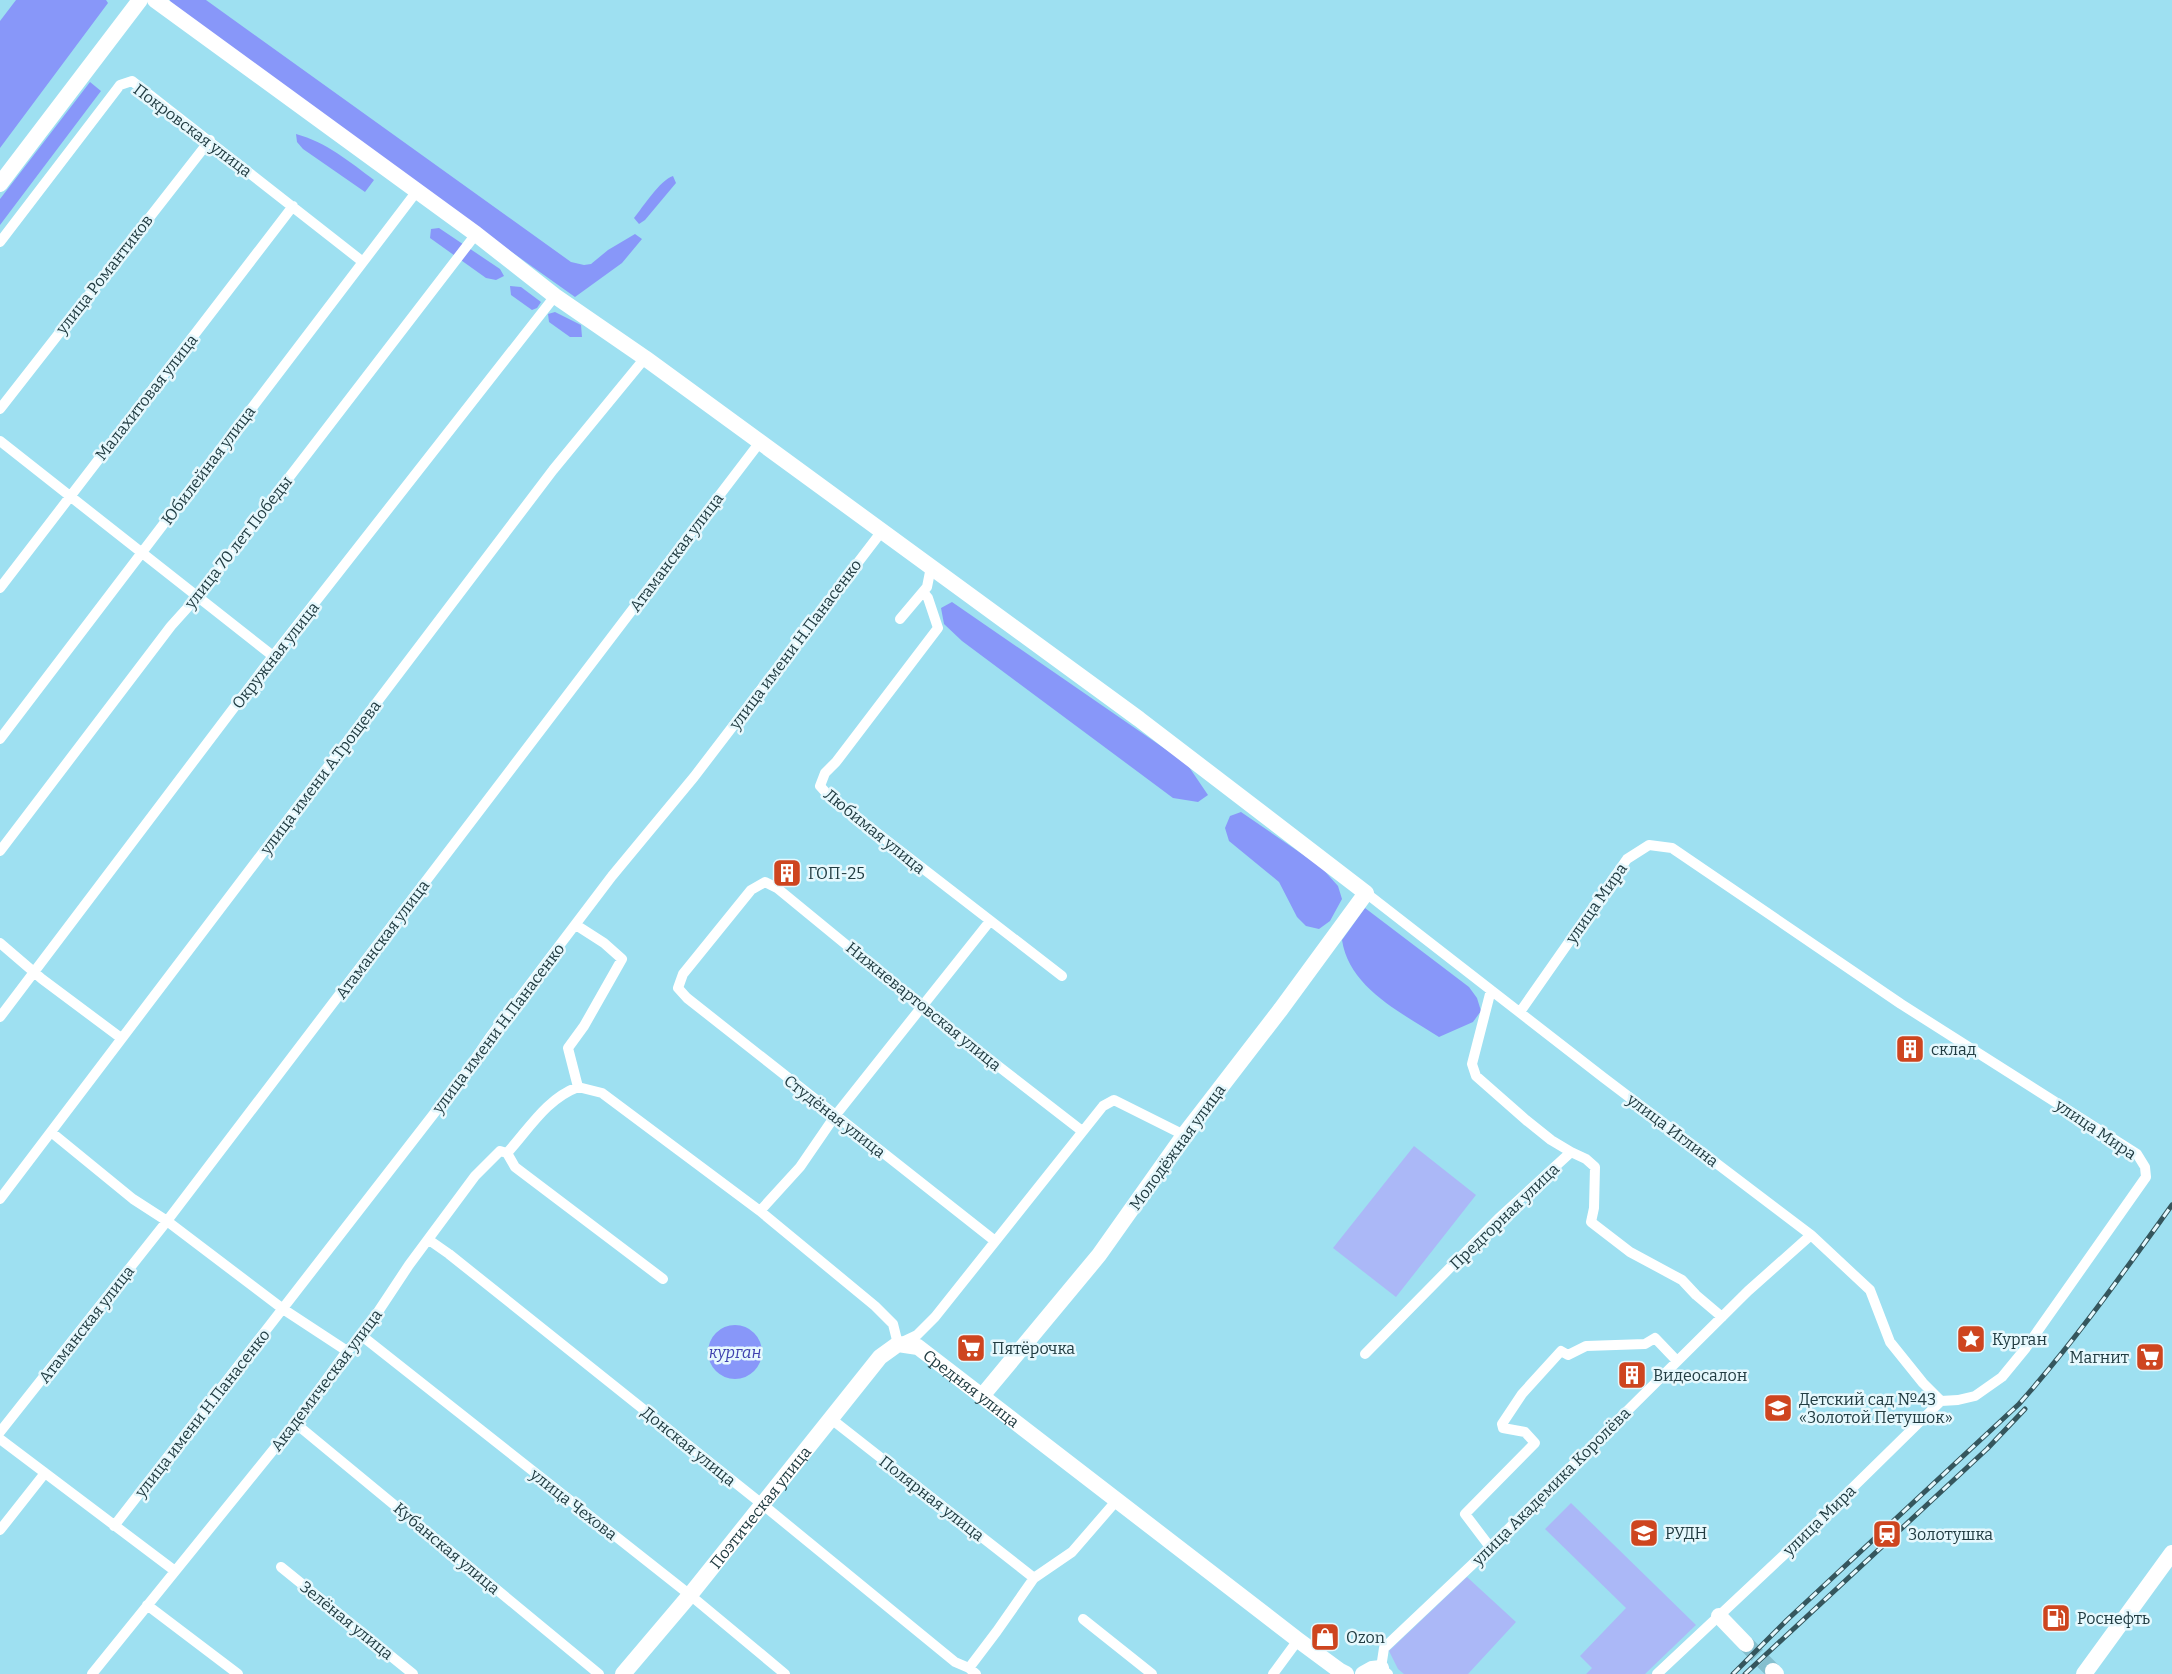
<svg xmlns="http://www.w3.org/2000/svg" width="2172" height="1674" viewBox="0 0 2172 1674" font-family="Bitter,serif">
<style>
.green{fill:#abb8f7}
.forest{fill:#8897f9}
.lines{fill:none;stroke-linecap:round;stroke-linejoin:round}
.secondary-tunnel{stroke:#85bfce;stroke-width:16;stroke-dasharray:16 8;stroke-linecap:butt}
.street{stroke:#fff;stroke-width:10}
.secondary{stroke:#fff;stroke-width:16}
.rail-casing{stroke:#35565d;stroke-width:5}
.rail{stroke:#e6f8fd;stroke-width:3;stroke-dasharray:9;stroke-linecap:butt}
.labels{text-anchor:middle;stroke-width:5;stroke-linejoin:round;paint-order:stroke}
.street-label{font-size:16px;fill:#213c42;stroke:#e6f8fd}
.poi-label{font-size:16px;fill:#213c42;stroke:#e6f8fd;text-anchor:start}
.park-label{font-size:16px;font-style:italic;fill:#3d40af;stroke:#e6f8fd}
</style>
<rect width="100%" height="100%" fill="#9ee0f1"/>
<path class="green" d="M 1414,1146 L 1476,1195 L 1396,1297 L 1333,1248 Z
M 1571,1503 L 1696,1625 L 1645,1674 L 1586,1674 L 1592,1668 L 1580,1656 L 1626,1608 L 1545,1529 Z
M 1467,1577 L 1516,1622 L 1468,1674 L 1404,1674 L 1398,1669 L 1389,1651 Z"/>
<path class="forest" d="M 16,0 L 106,0 L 108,3 L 0,148 L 0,21 Z
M 170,0 L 206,0 L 571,262 L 584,265 L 591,264 L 608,250 L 635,234 L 642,239 L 622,263 L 575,297 L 188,22 L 171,9 Z
M 90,82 L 101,91 L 0,225 L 0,199 Z
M 296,134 C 326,142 350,162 374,180 L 365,192 L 303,149 L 297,142 Z
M 673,176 L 676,183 L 645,220 L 639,224 L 634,218 C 643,207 660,180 673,176 Z
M 439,228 L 500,269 L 504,276 L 496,280 L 486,278 L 430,238 L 431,229 Z
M 510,286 L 521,287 L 541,302 L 537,308 L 532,310 L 511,295 Z
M 555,312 L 581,325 L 582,337 L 570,337 L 549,322 L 548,314 Z
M 952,602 L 1187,764 L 1208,795 L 1198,802 L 1173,798 L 962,641 L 944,624 L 941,608 Z
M 1241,812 L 1321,867 L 1338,886 L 1342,899 L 1330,921 L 1319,929 L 1306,926 L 1297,917 L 1279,882 L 1229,841 L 1225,828 L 1230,816 Z
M 1365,908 L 1469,987 L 1477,998 L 1481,1011 L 1473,1022 L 1439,1037 C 1402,1013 1349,988 1342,940 Z
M708 1352a27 27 0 1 1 54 0a27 27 0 1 1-54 0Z"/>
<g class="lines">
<path class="secondary-tunnel" d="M 1746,1644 L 1773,1671"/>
<path class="street" d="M 0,242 L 117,89 L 120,85 L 132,81 L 363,262
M 0,409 L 210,140
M 0,441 L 273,656
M 0,588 L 293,206
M 923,592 L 928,598 L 938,628 L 836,762 L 825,773 L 820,786 L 828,795 L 1062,976
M 900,619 L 927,587 L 931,567
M 0,739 L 417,191
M 0,851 L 171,626 L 198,596 L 476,234
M 1366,893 L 1604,1078 L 1811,1235 L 1870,1290 L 1890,1342 L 1923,1383 L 1941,1401
M 576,925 L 604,943 L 622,959 L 584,1026 L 568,1048 L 578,1087 L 602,1093 L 760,1211 L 875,1306 L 893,1324 L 898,1344 L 917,1335 L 935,1317 L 1103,1106 L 1114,1100 L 1184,1135
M 0,943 L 42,979 L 121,1038
M 1520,1012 L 1627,859 L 1649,845 L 1672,848 L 1901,1004 L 2137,1154 L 2145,1167 L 2146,1177 L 2025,1349 L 2002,1377 L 1975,1396 L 1958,1400 L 1941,1401 L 1786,1553 L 1657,1674
M 0,1017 L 273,656 L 555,296
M 51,1132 L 133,1199 L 167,1221 L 283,1309 L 347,1351
M 1571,1152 L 1586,1159 L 1595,1167 L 1594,1208 L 1591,1222 L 1630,1252 L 1682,1280 L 1696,1295 L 1722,1317
M 507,1153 L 515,1167 L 663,1279
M 507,1153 C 529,1129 546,1099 578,1087
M 0,1199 L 553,470 L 645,358
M 760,1211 L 800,1167 L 835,1116 L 990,921
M 429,1240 L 449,1254 L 762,1504 L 955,1662 L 969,1668 L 976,1674
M 995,1241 L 687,998 L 678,988 L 683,974 L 751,890 L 765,882 L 777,888 L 922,1007 L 1082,1131
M 362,1336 L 690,1595 L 785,1674
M 1365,1354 L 1498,1219 L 1571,1152 L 1551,1140 L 1526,1120 L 1476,1076 L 1472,1064 L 1491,990
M 830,1418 L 1034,1578
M 295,1423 L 599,1674
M 0,1432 L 167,1221 L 760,442
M 0,1439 L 175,1571
M 114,1526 L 467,1071 L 490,1037 L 612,876 L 694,777 L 882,531
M 0,1530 L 45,1473
M 1490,1547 L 1465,1514 L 1535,1443 L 1525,1432 L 1503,1428 L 1502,1424 L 1522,1394 L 1561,1351 L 1568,1355 L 1586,1346 L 1645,1344 L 1655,1338 L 1677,1361
M 281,1567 L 413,1674
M 147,1605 L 238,1674
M 1083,1619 L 1152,1674
M 969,1668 L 997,1631 L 1034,1578 L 1072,1552 L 1117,1500
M 92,1674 L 295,1423 L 347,1351 L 362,1336 L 409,1265 L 475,1176 L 500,1151 L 507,1153
M 1273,1674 L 1298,1640
M 1388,1674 L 1381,1668 L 1384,1648 L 1476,1561 L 1748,1291 L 1811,1235"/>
<g class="secondary">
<path d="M 155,0 L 476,234 L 555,296 L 645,358 L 1139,719 L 1366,893 L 1281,1009 L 1184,1135 L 1099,1255 L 982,1396"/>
<path d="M 0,184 L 140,0"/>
<path d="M 1719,1616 L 1746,1644"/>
<path d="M 1773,1671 L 1776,1674"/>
<path id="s1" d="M 623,1674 L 690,1595 L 880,1357 L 898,1344 L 918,1347 L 1298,1640 L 1340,1671 L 1346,1674"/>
<path d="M 1363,1674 L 1372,1669 L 1381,1668"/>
<path d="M 2084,1674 L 2172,1553"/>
</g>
<g class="rail-casing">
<path id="rail" d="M 1733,1674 L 1787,1620 L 2019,1404 C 2075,1341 2123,1273 2172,1205
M 1745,1674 L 1987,1449 L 2025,1409"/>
</g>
<use href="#rail" class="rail"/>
</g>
<defs>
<g id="building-square" transform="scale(1.5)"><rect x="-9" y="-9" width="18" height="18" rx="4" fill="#ce451f" stroke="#e6f8fd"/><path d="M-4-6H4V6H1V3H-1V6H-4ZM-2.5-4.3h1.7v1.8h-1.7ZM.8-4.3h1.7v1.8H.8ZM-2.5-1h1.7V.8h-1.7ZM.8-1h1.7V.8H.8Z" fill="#fff"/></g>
<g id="sight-square" transform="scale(1.5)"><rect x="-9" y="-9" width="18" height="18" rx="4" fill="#ce451f" stroke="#e6f8fd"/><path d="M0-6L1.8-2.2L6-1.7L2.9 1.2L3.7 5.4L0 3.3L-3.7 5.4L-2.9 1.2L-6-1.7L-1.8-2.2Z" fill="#fff"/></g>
<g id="supermarket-square" transform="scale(1.5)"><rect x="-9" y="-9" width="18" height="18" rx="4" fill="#ce451f" stroke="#e6f8fd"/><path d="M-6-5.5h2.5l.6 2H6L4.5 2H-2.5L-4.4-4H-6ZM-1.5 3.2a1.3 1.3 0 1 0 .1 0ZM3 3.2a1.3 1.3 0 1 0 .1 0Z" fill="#fff"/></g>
<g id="school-square" transform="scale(1.5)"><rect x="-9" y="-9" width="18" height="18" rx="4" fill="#ce451f" stroke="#e6f8fd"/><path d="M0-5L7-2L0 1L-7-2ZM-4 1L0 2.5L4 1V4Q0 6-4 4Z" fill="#fff"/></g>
<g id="university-square" transform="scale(1.5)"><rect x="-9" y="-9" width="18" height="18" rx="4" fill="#ce451f" stroke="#e6f8fd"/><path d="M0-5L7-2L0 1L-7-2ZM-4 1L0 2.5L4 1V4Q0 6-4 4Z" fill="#fff"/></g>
<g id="station-square" transform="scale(1.5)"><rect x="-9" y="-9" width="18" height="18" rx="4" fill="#ce451f" stroke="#e6f8fd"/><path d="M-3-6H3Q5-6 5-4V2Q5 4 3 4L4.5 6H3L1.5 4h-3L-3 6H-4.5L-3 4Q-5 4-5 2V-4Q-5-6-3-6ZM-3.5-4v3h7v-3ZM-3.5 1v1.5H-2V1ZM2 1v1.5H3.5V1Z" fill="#fff"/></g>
<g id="fuel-square" transform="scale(1.5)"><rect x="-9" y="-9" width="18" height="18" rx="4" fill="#ce451f" stroke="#e6f8fd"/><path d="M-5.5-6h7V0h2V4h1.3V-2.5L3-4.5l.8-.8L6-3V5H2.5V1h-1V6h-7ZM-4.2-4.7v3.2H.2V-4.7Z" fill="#fff"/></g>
<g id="shop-square" transform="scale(1.5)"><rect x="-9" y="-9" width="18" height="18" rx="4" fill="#ce451f" stroke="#e6f8fd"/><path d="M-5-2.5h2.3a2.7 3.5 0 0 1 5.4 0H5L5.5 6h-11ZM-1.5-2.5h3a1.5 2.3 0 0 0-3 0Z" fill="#fff"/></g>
</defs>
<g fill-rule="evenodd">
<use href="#building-square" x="787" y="873"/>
<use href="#building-square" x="1910" y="1049"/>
<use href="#sight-square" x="1971" y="1339"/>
<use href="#supermarket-square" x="971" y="1348"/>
<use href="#supermarket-square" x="2150" y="1357"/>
<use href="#building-square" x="1632" y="1375"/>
<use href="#school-square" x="1778" y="1408"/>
<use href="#university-square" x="1644" y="1533"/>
<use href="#station-square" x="1887" y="1534"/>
<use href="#fuel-square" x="2056" y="1618"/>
<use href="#shop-square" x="1325" y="1637"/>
</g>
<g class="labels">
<g class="street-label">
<text transform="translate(193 130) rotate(37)" y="6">Покровская улица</text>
<text transform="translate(104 274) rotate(-52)" y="6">улица Романтиков</text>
<text transform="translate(146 397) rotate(-52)" y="6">Малахитовая улица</text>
<text transform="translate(208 465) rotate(-53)" y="6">Юбилейная улица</text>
<text transform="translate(238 542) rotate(-52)" y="6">улица 70 лет Победы</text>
<text transform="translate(676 552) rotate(-53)" y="6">Атаманская улица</text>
<text transform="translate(795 644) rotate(-53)" y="6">улица имени Н.Панасенко</text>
<text transform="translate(275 655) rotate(-52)" y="6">Окружная улица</text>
<text transform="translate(320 777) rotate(-53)" y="6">улица имени А.Трощева</text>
<text transform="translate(875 831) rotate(39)" y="6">Любимая улица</text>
<text transform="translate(1596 903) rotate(-55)" y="6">улица Мира</text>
<text transform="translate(382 939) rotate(-53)" y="6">Атаманская улица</text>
<text transform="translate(924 1006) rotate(39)" y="6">Нижневартовская улица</text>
<text transform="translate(498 1028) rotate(-53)" y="6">улица имени Н.Панасенко</text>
<text transform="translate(835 1116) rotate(38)" y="6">Студёная улица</text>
<text transform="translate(2096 1129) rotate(34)" y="6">улица Мира</text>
<text transform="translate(1673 1130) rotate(37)" y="6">улица Иглина</text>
<text transform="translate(1177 1147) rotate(-54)" y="6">Молодёжная улица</text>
<text transform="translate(1504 1216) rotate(-44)" y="6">Предгорная улица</text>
<text transform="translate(86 1324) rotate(-52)" y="6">Атаманская улица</text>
<text transform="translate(326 1380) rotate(-53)" y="6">Академическая улица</text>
<text dy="6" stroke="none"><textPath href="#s1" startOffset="518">Средняя улица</textPath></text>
<text transform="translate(202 1413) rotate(-52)" y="6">улица имени Н.Панасенко</text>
<text transform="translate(689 1446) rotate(39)" y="6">Донская улица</text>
<text transform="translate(1551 1486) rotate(-45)" y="6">улица Академика Королёва</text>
<text transform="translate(932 1498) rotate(38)" y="6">Полярная улица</text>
<text transform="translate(574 1504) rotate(38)" y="6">улица Чехова</text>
<text dy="6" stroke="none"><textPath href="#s1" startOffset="216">Поэтическая улица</textPath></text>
<text transform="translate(1819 1520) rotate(-44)" y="6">улица Мира</text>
<text transform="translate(447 1548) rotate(40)" y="6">Кубанская улица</text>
<text transform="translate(347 1620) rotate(39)" y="6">Зелёная улица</text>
</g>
<g class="poi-label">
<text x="808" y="879">ГОП-25</text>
<text x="1931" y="1055">склад</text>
<text x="1992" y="1345">Курган</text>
<text x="992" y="1354">Пятёрочка</text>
<text x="2129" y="1363" text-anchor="end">Магнит</text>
<text x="1653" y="1381">Видеосалон</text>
<text x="1799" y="1405">Детский сад №43<tspan x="1799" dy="18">«Золотой Петушок»</tspan></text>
<text x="1665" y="1539">РУДН</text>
<text x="1908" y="1540">Золотушка</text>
<text x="2077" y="1624">Роснефть</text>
<text x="1346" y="1643">Ozon</text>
</g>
<g class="park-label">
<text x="735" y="1358">курган</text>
</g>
</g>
</svg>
